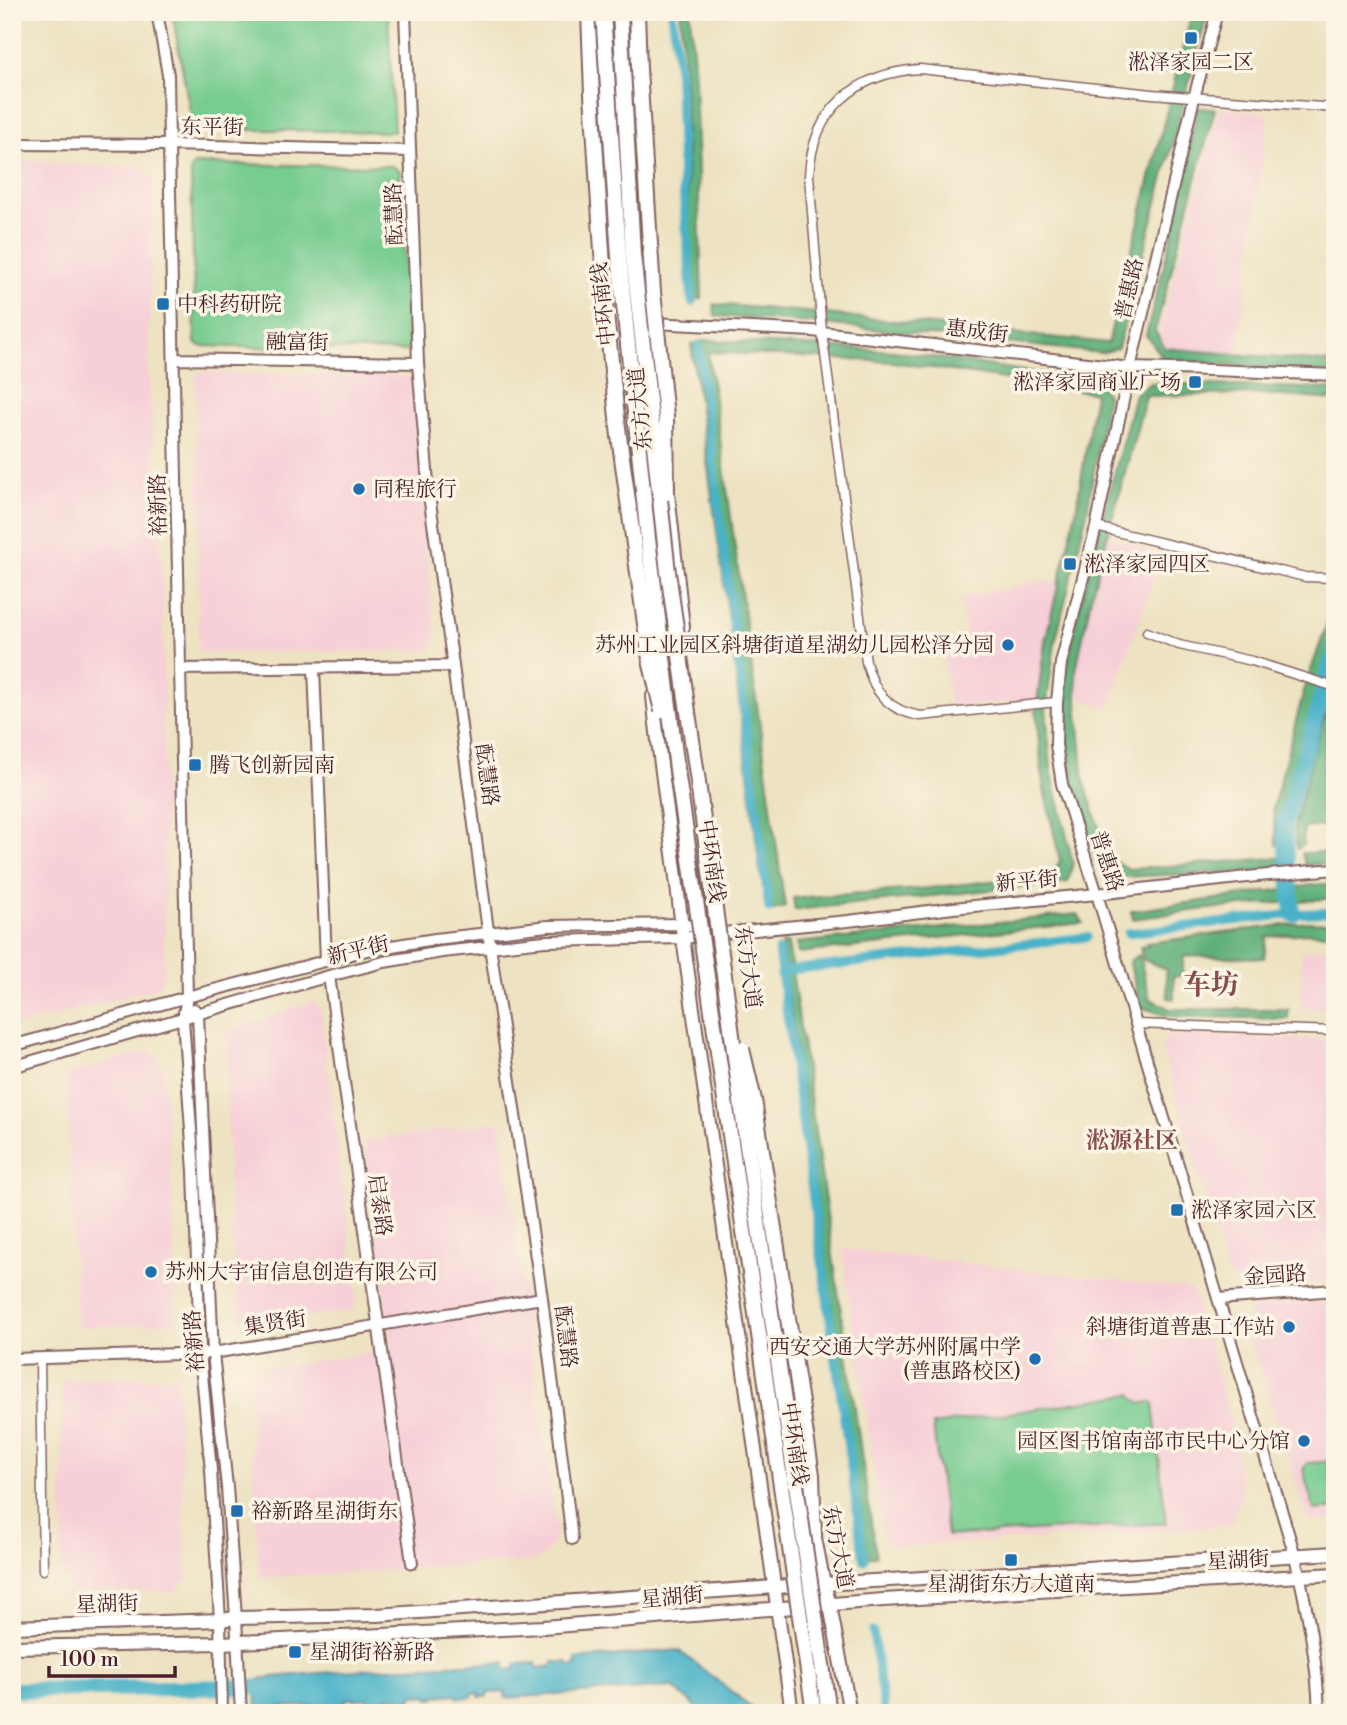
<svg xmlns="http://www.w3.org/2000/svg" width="1347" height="1725" viewBox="0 0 1347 1725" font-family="'Libre Bodoni','Noto Serif SC',serif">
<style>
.built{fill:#f6cfd7}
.green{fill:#77cc90;stroke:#60765e;stroke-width:2}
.forest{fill:#61b07a;stroke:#566852;stroke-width:2}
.water{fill:#4ab2c8;stroke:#4a687a;stroke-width:2}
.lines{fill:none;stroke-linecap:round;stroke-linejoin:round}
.canal{stroke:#4ab2c8;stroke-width:9}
.river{stroke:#4ab2c8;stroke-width:16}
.street-casing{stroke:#836360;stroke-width:11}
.secondary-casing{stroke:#836360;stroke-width:14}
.primary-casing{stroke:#836360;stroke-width:16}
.highway-casing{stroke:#836360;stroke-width:18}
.street{stroke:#fff;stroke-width:8}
.secondary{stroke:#fff;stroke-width:10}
.primary{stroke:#fff;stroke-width:12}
.highway{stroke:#fff;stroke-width:14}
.highway-bridge-casing{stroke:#836360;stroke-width:18;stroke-linecap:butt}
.highway-bridge{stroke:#fff;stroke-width:14}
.poi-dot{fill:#1f6fb2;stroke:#fcf5e5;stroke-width:2.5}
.labels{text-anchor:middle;stroke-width:7;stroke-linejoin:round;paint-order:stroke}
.poi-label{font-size:21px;fill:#4a1f2b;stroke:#fcf5e5;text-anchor:start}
.street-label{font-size:21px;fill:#4a1f2b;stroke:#fcf5e5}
.neighbourhood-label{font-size:23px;font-weight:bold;fill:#884c4f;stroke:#fcf5e5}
.district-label{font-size:28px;font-weight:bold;fill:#884c4f;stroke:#fcf5e5}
</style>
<rect width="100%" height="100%" fill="#fcf5e5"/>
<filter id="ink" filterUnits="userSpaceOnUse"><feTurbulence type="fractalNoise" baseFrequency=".0143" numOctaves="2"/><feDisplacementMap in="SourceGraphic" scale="14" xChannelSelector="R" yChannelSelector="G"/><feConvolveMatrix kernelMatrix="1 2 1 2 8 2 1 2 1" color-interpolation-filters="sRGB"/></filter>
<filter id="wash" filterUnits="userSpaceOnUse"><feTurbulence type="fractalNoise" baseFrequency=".00686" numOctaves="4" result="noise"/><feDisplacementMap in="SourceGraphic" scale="28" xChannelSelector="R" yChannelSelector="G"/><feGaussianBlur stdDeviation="1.57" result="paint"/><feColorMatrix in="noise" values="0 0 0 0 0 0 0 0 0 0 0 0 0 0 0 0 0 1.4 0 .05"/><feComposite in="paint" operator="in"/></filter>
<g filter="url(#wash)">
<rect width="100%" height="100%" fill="#ede2c1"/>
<path class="built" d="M 1219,108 L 1269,114 L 1236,362 L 1170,356 L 1159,331 Z
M 12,159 L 76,165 L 140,167 L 154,181 L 148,359 L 163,590 L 165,969 L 159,987 L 149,990 L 12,1027 Z
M 199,372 L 410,377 L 436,641 L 432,650 L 202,653 L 198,650 L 199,520 L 195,378 Z
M 1104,535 L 1162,555 L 1108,709 L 1071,695 L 1076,654 Z
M 1038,582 L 1065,582 L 1041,699 L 950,707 L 943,654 L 968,651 L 961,598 Z
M 1314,948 L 1335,948 L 1335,1009 L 1300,1008 L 1302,950 L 1314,951 Z
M 313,1001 L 320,1008 L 357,1298 L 352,1310 L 347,1312 L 252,1322 L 246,1321 L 241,1318 L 238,1312 L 229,1199 L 226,1033 Z
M 1167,1035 L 1335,1040 L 1335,1281 L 1241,1287 L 1227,1273 L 1162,1048 Z
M 144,1052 L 151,1053 L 158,1057 L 163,1068 L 173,1210 L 177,1323 L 76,1327 L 66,1075 Z
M 500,1122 L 556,1529 L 554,1540 L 549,1550 L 541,1558 L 534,1561 L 259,1578 L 249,1392 L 255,1371 L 392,1349 L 364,1141 Z
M 842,1249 L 1192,1289 L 1233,1428 L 1242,1492 L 1230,1526 L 892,1547 L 884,1541 Z
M 1273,1302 L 1335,1302 L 1335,1519 L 1309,1521 L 1249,1335 L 1247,1327 L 1249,1313 L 1259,1305 Z
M 12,1374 L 20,1374 L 21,1581 L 12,1581 Z
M 177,1377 L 187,1579 L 174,1592 L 70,1591 L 62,1572 L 62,1380 Z"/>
<path class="green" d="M 172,12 L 388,12 L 394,132 L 195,129 L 190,127 L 190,111 Z
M 195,164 L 392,166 L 400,171 L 410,347 L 405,351 L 201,346 L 195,343 L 191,169 Z
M 1132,1394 L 1133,1398 L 1142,1403 L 1153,1402 L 1166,1523 L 947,1536 L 933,1425 Z
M 1335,1461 L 1335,1508 L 1314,1510 L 1303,1470 L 1307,1463 Z"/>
<path class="forest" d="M 680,12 L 690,12 L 695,79 L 702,299 L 690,299 L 685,83 Z
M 1192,12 L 1208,12 L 1118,348 L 1102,353 L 813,323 L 715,316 L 714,304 L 807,312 L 1108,343 Z
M 1197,108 L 1215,109 L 1155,331 L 1165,348 L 1335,363 L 1335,373 L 1165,360 L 1146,335 L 1177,214 Z
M 706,340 L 894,351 L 1098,382 L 1107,395 L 1087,512 L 1055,643 L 1046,709 L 1051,770 L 1073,863 L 1068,882 L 795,910 L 793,898 L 920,889 L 1053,874 L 1060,861 L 1043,784 L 1036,711 L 1045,641 L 1076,511 L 1095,393 L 893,362 L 708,352 L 785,907 L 770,911 L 760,871 L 729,620 L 691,344 Z
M 1151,383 L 1335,389 L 1335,400 L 1258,394 L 1146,396 L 1092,593 L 1076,670 L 1077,703 L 1084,781 L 1109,857 L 1129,869 L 1288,857 L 1289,867 L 1257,871 L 1121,877 L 1096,859 L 1073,787 L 1064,721 L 1066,674 L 1078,613 L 1135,394 Z
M 1335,601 L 1335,644 L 1286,817 L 1287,842 L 1277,845 L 1273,808 L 1304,690 Z
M 1335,685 L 1335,723 L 1327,725 L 1319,811 L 1335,812 L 1335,824 L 1304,828 L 1303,845 L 1297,849 L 1294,827 L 1316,743 Z
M 1335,852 L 1335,863 L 1305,865 L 1302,853 Z
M 1319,884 L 1335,884 L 1335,898 L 1198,910 L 1133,919 L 1131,911 Z
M 1078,914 L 1083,923 L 798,953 L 796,943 Z
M 1307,922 L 1335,923 L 1335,934 L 1306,933 L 1267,937 L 1264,958 L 1184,956 L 1182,976 L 1174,976 L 1174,999 L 1168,998 L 1166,970 L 1150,962 L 1143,960 L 1140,947 L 1147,946 L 1146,943 Z
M 781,943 L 788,943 L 876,1556 L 867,1558 Z
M 1139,955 L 1150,999 L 1170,1009 L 1288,1009 L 1288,1019 L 1167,1016 L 1141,1007 L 1129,961 Z"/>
<path class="water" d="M 678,1650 L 759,1713 L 704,1713 L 672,1687 L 506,1698 L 505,1692 L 487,1693 L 487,1697 L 479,1697 L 479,1693 L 472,1693 L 472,1697 L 458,1698 L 456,1694 L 435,1696 L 435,1699 L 429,1699 L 428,1695 L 412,1696 L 412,1701 L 399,1701 L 399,1697 L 386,1698 L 386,1702 L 369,1703 L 368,1699 L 346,1699 L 346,1705 L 279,1707 L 279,1713 L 257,1713 L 256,1687 L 260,1679 L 272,1677 L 367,1669 L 505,1662 L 505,1670 L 515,1669 L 515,1664 L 536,1663 L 537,1668 L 553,1666 L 553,1662 L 567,1662 L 568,1666 L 576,1665 L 576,1659 Z"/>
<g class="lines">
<path class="canal" d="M 672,12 L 679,77 L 682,178 L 692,302
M 698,345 L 769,909
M 1128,933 L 1293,914 L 1335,912
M 778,951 L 864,1560
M 781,971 L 1087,937
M 873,1632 L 884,1713"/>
<path class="river" d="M 1293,914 L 1284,826 L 1335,649
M 12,1690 L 256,1687"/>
</g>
</g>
<g filter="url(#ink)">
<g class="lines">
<g class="street-casing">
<path id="street" d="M 1096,527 L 1305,577 L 1335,578
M 1147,632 L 1179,645 L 1252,661 L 1335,687
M 1057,702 L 920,716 C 887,710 874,692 866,662 L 822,332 L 809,176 C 812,110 856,73 920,69 L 1152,94 L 1335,108
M 1136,1024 L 1335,1031
M 40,1359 L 43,1570"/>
</g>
<g class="secondary-casing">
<path id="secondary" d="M 157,12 L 168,75 L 169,145 L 187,997 L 183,1019 L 194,1171 L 200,1353 L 211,1471 L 220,1620 L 222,1713
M 405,12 L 418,363 L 429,495 L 452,658 L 490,946 L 542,1298 L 572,1539
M 1217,12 L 1194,98 L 1130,368 L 1096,527 L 1061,663 L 1057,702 L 1056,745 L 1062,784 L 1097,894 L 1295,1556 C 1307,1609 1317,1657 1319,1713
M 12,144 L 169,145 L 410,151
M 633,322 L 812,331 L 1130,368 L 1213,370 L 1335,375
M 175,359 L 418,363
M 314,668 L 326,960
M 180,669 L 453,666
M 329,976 L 412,1563
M 194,1009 L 198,1015 L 213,1353 L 227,1487 L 236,1618 L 241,1713
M 12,1046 L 187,997 L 367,950 L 435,939 L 548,926 L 681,924 L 704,929
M 12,1067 L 329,976 L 384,962 L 442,952 L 545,941 L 683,938 L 724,933 L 848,921 L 953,908 L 1097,894 L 1247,877 L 1335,869
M 1218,1299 L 1335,1290
M 12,1359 L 213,1353 L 542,1298"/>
</g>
<g class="primary-casing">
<path id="primary" d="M 607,215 L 615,322 L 632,479
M 667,485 L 683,627
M 653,696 C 661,777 675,857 683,938 L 792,1713
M 813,1528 L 824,1584 L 830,1605 L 850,1713
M 12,1627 L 220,1620 L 236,1618 L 377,1615 L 774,1587 L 1335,1553
M 12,1647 L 221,1643 L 543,1627 L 883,1600 L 1335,1574"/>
</g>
<g class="highway-casing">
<path id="highway" d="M 589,12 L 592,94
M 637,12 L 639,69
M 790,1331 L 812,1475 L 814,1537"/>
</g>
<use href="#street" class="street"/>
<use href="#secondary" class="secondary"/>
<use href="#primary" class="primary"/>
<use href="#highway" class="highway"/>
<g class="highway-bridge-casing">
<path id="highway-bridge" d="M 603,12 L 619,257 L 648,539 L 678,777 L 814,1713
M 620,12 L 633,255 L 668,572 L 697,775 L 746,1139 L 829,1713
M 639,69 L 653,292 L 666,416 L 667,493
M 592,94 L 606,314 L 619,436 L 650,660 L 662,711
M 742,1049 L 754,1100 L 790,1331"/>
</g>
<use href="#highway-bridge" class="highway-bridge"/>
</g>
</g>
<g class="poi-dot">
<rect x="1184" y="31" width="14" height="14" rx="3.5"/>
<rect x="156" y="297" width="14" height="14" rx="3.5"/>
<rect x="1188" y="375" width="14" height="14" rx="3.5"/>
<circle cx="359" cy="489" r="7"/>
<rect x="1063" y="557" width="14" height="14" rx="3.5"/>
<circle cx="1008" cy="645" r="7"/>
<rect x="188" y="758" width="14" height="14" rx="3.5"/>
<rect x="1170" y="1203" width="14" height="14" rx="3.5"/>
<circle cx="151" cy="1272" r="7"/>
<circle cx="1289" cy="1327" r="7"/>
<circle cx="1035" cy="1359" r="7"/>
<circle cx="1304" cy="1441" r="7"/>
<rect x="230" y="1504" width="14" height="14" rx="3.5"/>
<rect x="1004" y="1553" width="14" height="14" rx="3.5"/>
<rect x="288" y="1645" width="14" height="14" rx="3.5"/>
</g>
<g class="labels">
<g class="poi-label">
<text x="1191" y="69" text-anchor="middle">淞泽家园二区</text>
<text x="177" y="311">中科药研院</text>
<text x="1181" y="389" text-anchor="end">淞泽家园商业广场</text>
<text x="373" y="496">同程旅行</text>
<text x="1084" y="571">淞泽家园四区</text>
<text x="994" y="652" text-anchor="end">苏州工业园区斜塘街道星湖幼儿园松泽分园</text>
<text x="209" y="772">腾飞创新园南</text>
<text x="1191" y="1217">淞泽家园六区</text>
<text x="165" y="1279">苏州大宇宙信息创造有限公司</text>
<text x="1275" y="1334" text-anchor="end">斜塘街道普惠工作站</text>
<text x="1021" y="1354" text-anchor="end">西安交通大学苏州附属中学<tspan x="1021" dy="24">(普惠路校区)</tspan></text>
<text x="1290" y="1448" text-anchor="end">园区图书馆南部市民中心分馆</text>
<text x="251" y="1518">裕新路星湖街东</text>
<text x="1011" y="1591" text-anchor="middle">星湖街东方大道南</text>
<text x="309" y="1659">星湖街裕新路</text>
</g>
<g class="street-label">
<text transform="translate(212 127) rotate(1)" y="7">东平街</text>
<text transform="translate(394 214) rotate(-92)" y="7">酝慧路</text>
<text transform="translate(1129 289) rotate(-77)" y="7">普惠路</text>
<text transform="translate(603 304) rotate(-96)" y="7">中环南线</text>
<text transform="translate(977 331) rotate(7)" y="7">惠成街</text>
<text transform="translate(297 342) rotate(1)" y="7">融富街</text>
<text transform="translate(640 409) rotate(-96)" y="7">东方大道</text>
<text transform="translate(158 505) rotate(-91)" y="7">裕新路</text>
<text transform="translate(487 775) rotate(82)" y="7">酝慧路</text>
<text transform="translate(712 861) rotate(82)" y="7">中环南线</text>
<text transform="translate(1107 861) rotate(72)" y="7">普惠路</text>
<text transform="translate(1027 881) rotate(-5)" y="7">新平街</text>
<text transform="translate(358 950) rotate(-13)" y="7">新平街</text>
<text transform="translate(748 967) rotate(82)" y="7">东方大道</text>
<text transform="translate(380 1205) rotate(82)" y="7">启泰路</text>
<text transform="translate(1275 1275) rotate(-4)" y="7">金园路</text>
<text transform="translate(275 1323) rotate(-9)" y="7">集贤街</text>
<text transform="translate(566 1337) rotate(83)" y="7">酝慧路</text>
<text transform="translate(194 1341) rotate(-94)" y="7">裕新路</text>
<text transform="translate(795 1444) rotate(82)" y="7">中环南线</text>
<text transform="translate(838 1547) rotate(79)" y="7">东方大道</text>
<text transform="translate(1238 1560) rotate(-3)" y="7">星湖街</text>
<text transform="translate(672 1597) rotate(-5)" y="7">星湖街</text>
<text transform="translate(107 1604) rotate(-2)" y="7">星湖街</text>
</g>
<g class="neighbourhood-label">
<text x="1132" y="1148">淞源社区</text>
</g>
<g class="district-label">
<text x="1211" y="994">车坊</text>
</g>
</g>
<rect width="1347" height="1725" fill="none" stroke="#fcf5e5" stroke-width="42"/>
<path d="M49 1666v10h126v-10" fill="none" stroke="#4a1f2b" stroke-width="3.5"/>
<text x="60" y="1666" font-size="21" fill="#4a1f2b" stroke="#fcf5e5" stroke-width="5" paint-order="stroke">100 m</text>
</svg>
